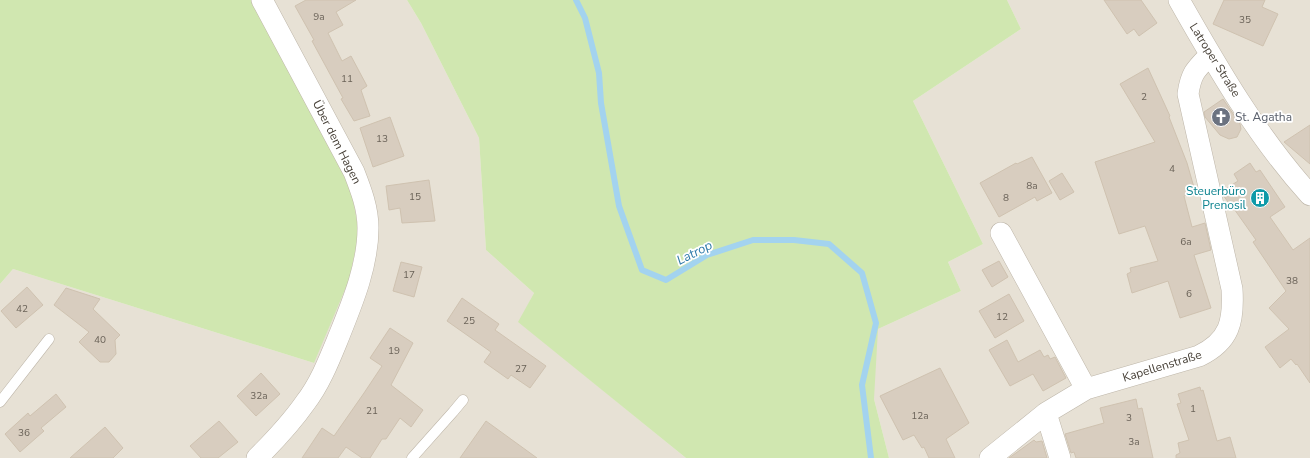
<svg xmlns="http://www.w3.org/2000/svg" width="1310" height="458" viewBox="0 0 1310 458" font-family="'Nunito Sans',sans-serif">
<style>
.residential{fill:#e7e1d5}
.green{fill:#d0e7b0}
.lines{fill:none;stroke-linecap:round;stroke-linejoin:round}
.stream{stroke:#a3d3ef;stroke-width:6}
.building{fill:#d8cdbf;stroke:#cfc2b0}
.lane-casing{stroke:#beb6a9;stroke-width:11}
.street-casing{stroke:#beb6a9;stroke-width:22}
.lane{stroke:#fff;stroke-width:10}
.street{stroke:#fff;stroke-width:21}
.labels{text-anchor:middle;stroke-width:3.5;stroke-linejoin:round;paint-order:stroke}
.number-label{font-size:10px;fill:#6a6258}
.street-label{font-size:12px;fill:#463f36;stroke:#fff}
.worship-label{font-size:12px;fill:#5b616d;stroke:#fff;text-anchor:start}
.culture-label{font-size:12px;fill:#0d838f;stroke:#fff;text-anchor:end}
.water-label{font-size:13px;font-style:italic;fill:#2e7aa9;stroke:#fff}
</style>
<rect width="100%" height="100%" fill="#f3efe7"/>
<path class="residential" d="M 254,0 L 407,0 L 421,23 L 479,138 L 486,250 L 534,293 L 519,322 L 686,458 L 0,458 L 0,284 L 13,269 L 314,363 Z
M 1007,0 L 1310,0 L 1310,458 L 889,458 L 874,399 L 862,385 L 878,329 L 961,291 L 948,262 L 983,244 L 913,101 L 1021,29 Z"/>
<path class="green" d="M 0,0 L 254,0 L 350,183 L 359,233 L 349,280 L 314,363 L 13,269 L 0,284 Z
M 407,0 L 1007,0 L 1021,29 L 913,101 L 983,244 L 948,262 L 961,291 L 878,329 L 874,399 L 889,458 L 686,458 L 518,322 L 534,293 L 486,250 L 479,138 L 421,23 Z"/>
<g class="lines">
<path class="stream" d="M 576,0 L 585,18 L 599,73 L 601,103 L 619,206 L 642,270 L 666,280 L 707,255 L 753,240 L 794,240 L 829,244 L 862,273 L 876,323 L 862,385 L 871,458"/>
</g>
<path class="building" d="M 306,0 L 356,0 L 336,12 L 343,25 L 328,33 L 342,61 L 351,56 L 367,86 L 361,90 L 370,116 L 354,121 L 341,99 L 343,98 L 312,41 L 314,40 L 295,6 Z
M 1104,0 L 1141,0 L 1157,23 L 1139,36 L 1134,29 L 1127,34 Z
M 1224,0 L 1265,0 L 1262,7 L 1278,14 L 1263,46 L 1213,24 Z
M 1148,68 L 1170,116 L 1169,117 L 1187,163 L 1195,191 L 1184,196 L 1192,227 L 1205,223 L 1211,250 L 1194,255 L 1211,308 L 1180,318 L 1168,281 L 1132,293 L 1127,274 L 1131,272 L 1130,268 L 1158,261 L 1145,226 L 1119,234 L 1095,162 L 1155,142 L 1120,84 Z
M 1223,99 L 1240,124 L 1241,129 L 1237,137 L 1229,139 L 1220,135 L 1205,117 L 1204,112 Z
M 390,117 L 404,156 L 373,167 L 360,128 Z
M 1310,125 L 1310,164 L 1284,142 Z
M 1032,157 L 1052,193 L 1037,201 L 1035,197 L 999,217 L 980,183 L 1016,163 L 1017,164 Z
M 1250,163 L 1256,172 L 1260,170 L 1285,207 L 1270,217 L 1293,250 L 1310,238 L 1310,383 L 1297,364 L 1296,365 L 1291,359 L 1280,368 L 1265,347 L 1289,329 L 1269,308 L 1286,291 L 1253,242 L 1256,240 L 1232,206 L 1231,206 L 1223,195 L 1222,191 L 1238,181 L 1234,174 Z
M 1062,173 L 1074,192 L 1060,200 L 1049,181 Z
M 429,180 L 435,221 L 402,223 L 400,208 L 389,210 L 386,186 Z
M 999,261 L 1008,277 L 992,287 L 982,270 Z
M 401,262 L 422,267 L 414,297 L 393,291 Z
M 27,287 L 43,305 L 16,328 L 1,311 Z
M 66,288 L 100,299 L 93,309 L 120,335 L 115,340 L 116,354 L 109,362 L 100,362 L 79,342 L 89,332 L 54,305 Z
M 1009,294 L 1024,321 L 995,338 L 979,311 Z
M 462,298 L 499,324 L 495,330 L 546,366 L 530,388 L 511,375 L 508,379 L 484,362 L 491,352 L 447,321 Z
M 390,328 L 413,343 L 391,385 L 423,410 L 411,427 L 400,418 L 386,439 L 382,439 L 370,458 L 362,458 L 346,447 L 338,458 L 302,458 L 322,428 L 334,436 L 364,393 L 382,366 L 370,358 Z
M 1007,340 L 1018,362 L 1040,350 L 1044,357 L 1048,355 L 1050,359 L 1055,357 L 1066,378 L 1043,391 L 1033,374 L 1010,386 L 989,350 Z
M 940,368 L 969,423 L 946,439 L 955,458 L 929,458 L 924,447 L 922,448 L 914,435 L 903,440 L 880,396 Z
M 261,373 L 280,394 L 256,416 L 237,396 Z
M 1200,387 L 1201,391 L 1203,390 L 1217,441 L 1230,437 L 1236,458 L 1176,458 L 1176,455 L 1180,453 L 1178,443 L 1189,440 L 1177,404 L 1181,403 L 1178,394 Z
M 56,394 L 66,407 L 41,428 L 44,431 L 20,452 L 5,434 L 28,413 L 30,416 Z
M 1136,399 L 1138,409 L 1142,408 L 1153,458 L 1076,458 L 1074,452 L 1071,453 L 1065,434 L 1104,423 L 1100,408 Z
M 219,421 L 238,442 L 218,458 L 201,458 L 190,446 Z
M 486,421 L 537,458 L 460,458 Z
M 105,427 L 123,448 L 113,458 L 70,458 Z
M 1034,440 L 1036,442 L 1042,441 L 1047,458 L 1009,458 Z"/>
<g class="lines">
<g class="lane-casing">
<path id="lane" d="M 0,402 L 49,339
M 412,458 L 453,412 L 463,400"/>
</g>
<g class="street-casing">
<path id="street" d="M 1179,0 C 1217,67 1258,138 1310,195
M 1001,233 L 1086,389
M 1046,413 L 1060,458
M 257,458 C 274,441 291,423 305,403 C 319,385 328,363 337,341 C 351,306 368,267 368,228 C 368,208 361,190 354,172 L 262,0
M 990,458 L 1046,413 L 1086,389 L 1199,356 C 1230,341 1234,321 1232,289 L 1188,94 C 1191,73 1196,69 1210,55"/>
</g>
<use href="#lane" class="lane"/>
<use href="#street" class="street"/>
</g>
<defs>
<g id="church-disc" transform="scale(1)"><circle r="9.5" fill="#6b7280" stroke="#fff"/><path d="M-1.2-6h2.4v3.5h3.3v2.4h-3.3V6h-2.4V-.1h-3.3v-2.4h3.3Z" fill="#fff"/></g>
<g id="building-disc" transform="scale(1)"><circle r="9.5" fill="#0f9aa8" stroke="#fff"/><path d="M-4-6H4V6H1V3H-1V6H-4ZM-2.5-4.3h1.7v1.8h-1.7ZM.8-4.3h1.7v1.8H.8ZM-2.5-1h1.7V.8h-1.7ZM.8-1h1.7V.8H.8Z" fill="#fff"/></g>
</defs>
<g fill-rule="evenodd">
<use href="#church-disc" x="1221" y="117"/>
<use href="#building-disc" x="1260" y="198"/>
</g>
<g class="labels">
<g class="number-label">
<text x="319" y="20">9a</text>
<text x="1245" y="23">35</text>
<text x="347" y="82">11</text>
<text x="1144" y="100">2</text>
<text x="382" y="142">13</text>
<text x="1172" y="172">4</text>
<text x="1032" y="189">8a</text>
<text x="415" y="200">15</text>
<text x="1006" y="201">8</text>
<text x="1186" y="245">6a</text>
<text x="409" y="278">17</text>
<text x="1292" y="284">38</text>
<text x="1189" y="297">6</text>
<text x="22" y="312">42</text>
<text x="1002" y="320">12</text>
<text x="469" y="324">25</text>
<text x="100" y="343">40</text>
<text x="394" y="354">19</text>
<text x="521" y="372">27</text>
<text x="259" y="399">32a</text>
<text x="1193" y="412">1</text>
<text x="372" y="414">21</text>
<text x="920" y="419">12a</text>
<text x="1129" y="421">3</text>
<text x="24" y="436">36</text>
<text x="1134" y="445">3a</text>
</g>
<g class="street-label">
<text transform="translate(1215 60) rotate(58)" y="4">Latroper Straße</text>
<text transform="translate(337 142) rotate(63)" y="4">Über dem Hagen</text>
<text transform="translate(1162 366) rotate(-17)" y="4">Kapellenstraße</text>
</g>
<g class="worship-label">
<text x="1235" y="121">St. Agatha</text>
</g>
<g class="culture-label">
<text x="1246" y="195">Steuerbüro<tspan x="1246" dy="14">Prenosil</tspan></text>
</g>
<g class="water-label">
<text transform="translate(694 252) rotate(-27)" y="5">Latrop</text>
</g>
</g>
</svg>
